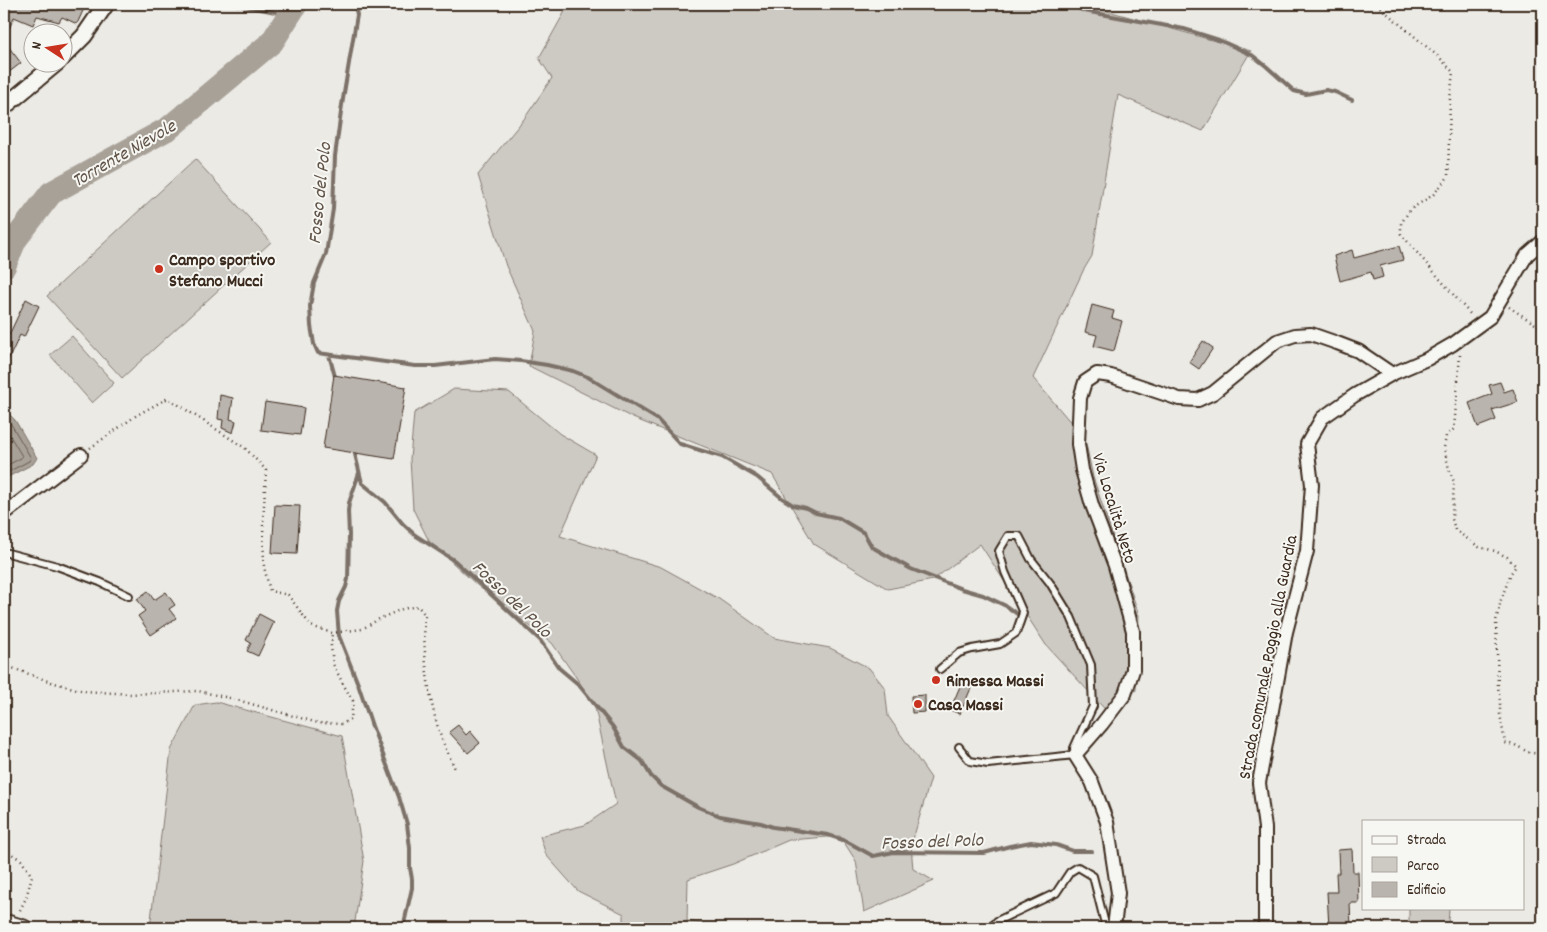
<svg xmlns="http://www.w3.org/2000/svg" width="1547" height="932" viewBox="0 0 1547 932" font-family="Dekko,sans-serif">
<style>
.green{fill:#cdcac4;stroke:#847a71}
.water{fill:#a8a198;stroke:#7c7167}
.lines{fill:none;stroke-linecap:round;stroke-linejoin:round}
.shore{stroke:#675a4f;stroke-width:1}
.stream{stroke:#7c7167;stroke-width:4}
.river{stroke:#a8a198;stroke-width:24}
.building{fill:#bab4ae;stroke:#3b2a1e}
.service-casing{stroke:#3b2a1e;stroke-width:10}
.minor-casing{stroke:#3b2a1e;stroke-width:16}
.tertiary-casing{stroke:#3b2a1e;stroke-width:19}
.path{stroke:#3b2a1e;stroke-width:2.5;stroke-dasharray:1 4;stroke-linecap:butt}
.service{stroke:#f6f6f2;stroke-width:6}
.minor{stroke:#f6f6f2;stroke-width:12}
.tertiary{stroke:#f6f6f2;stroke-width:15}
.poi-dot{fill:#c8321e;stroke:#f6f6f2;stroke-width:2}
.labels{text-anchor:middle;stroke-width:4;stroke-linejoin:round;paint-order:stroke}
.poi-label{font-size:18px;font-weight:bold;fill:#3b2a1e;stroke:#f6f6f2;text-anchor:start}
.street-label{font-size:18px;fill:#3b2a1e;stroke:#f6f6f2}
.water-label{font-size:19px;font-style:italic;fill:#615449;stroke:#f6f6f2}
</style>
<rect width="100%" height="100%" fill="#ebeae5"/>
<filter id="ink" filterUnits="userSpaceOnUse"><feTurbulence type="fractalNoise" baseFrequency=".02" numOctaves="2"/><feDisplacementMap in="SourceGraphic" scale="10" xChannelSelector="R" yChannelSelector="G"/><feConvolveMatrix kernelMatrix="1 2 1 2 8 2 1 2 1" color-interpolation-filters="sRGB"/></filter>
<g filter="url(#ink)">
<path class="green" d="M 569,4 L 1083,4 L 1251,51 L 1203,131 L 1118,95 L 1092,256 L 1083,271 L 1033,378 L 1085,439 L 1093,477 L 1139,615 L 1136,690 L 1112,717 L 1046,645 L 980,544 L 933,580 L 888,589 L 814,544 L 772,474 L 633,418 L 529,366 L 535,331 L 506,266 L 478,175 L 524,119 L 552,78 L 539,58 Z
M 195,159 L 271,242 L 122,378 L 47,296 Z
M 72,336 L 114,383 L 92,403 L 50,355 Z
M 454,389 L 509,392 L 560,434 L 596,455 L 560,536 L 661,567 L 719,599 L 774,638 L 830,648 L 869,668 L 885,688 L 888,716 L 931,778 L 911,846 L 913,869 L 934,881 L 864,912 L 856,861 L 840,836 L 789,840 L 733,864 L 688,879 L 687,921 L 729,928 L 624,928 L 624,914 L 578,891 L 546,855 L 540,836 L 585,825 L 616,804 L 594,703 L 552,643 L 478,586 L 429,541 L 413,509 L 410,459 L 414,413 Z
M 216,702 L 342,736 L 364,861 L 354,928 L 150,928 L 171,750 L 195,705 Z
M 1409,908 L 1449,908 L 1448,928 L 1409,928 Z"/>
<path class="water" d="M 4,409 L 15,420 L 37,458 L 33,464 L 4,479 Z"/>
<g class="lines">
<path class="shore" d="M 4,417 L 11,424 L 31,458 L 29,461 L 4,474
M 4,426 L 22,456 L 21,458 L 4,467"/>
<path class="stream" d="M 236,4 L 290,15
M 355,4 L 357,15 L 342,105 L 335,156 L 333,209 L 326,254 L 314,283 L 310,306 L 311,326 L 314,344 L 318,353 L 415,366 L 435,366 L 495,359 L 521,361 L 547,365 L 573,371 L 588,377 L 657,419 L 680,444 L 722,457 L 757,477 L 782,498 L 793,505 L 806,508 L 816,513 L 839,518 L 864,533 L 872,547 L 911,569 L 962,589 L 983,595 L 1006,606 L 1017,614
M 1069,4 L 1084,11 L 1184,29 L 1219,40 L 1252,55 L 1266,66 L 1294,91 L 1306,94 L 1326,90 L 1335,92 L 1352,100
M 329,355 L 336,380
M 354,450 L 362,483 L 385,502 L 403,524 L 415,535 L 455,561 L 540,640 L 559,668 L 578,684 L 613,727 L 624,747 L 642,761 L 651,776 L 661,786 L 698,807 L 720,816 L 761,823 L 773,827 L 828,835 L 846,841 L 873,856 L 894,852 L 984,853 L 1010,846 L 1031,842 L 1056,845 L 1073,851 L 1092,851
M 359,473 L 349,503 L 348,511 L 349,535 L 348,579 L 346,587 L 339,601 L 337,611 L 339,636 L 358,684 L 372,726 L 399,797 L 407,824 L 410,848 L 410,868 L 412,879 L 412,888 L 403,928"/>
<path class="river" d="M 4,266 L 15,240 L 51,193 L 169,128 L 272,42 L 296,4"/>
</g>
<path class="building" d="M 4,4 L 86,4 L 77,24 L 62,17 L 59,22 L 37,16 L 33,25 L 14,17 L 4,41 Z
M 4,41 L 21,63 L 4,76 Z
M 1399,246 L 1403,260 L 1380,266 L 1383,277 L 1373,280 L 1371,272 L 1340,281 L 1334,256 L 1352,250 L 1354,258 Z
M 26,299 L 39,306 L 24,337 L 20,335 L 4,369 L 4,332 L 9,335 Z
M 1092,305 L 1114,311 L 1112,318 L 1122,321 L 1114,351 L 1094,346 L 1097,335 L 1085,332 Z
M 1203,341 L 1213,348 L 1199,369 L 1189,362 Z
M 334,375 L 406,387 L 394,459 L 323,448 Z
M 1500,382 L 1504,392 L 1513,389 L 1518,402 L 1492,410 L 1496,420 L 1478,427 L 1469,403 L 1492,394 L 1489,385 Z
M 220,395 L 233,398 L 230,419 L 236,421 L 233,433 L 222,428 L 223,420 L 218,419 Z
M 265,402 L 304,408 L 300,435 L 261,430 Z
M 275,505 L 300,506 L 297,554 L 272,553 Z
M 148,591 L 154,600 L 166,592 L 175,605 L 169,609 L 176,618 L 151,635 L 138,616 L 145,611 L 137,599 Z
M 259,614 L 274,622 L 258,656 L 247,651 L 251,643 L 246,640 Z
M 964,677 L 974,681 L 960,714 L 950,710 Z
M 925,695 L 925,712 L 912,713 L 911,696 Z
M 458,725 L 466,735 L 470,731 L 480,743 L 468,753 L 449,732 Z
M 1352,849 L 1353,872 L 1358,872 L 1359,903 L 1350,903 L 1351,927 L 1329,928 L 1327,892 L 1337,892 L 1336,873 L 1339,873 L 1338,850 Z"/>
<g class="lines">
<g class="service-casing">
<path id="service" d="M 4,552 L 57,566 L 100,582 L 129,596
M 940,669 L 959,653 L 972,649 L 1000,644 L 1016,633 L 1023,613 L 1005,572 L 999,551 L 1008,536 L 1019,536 L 1031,559 L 1050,583 L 1071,617 L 1091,665 L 1093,706 L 1074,748 L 1075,755 L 988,764 L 970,761 L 959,747
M 991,928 L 997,921 L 1056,893 L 1070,872 L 1078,867 L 1093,876 L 1106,928"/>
</g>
<g class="minor-casing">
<path id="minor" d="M 4,514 L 81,455
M 1114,928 L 1118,893 L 1107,822 L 1092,782 L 1075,755 L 1102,724 L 1125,694 L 1133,670 L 1133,631 L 1115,566 L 1092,505 L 1082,470 L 1078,444 L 1080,398 L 1085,382 L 1097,374 L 1111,376 L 1179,399 L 1198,400 L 1213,393 L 1277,341 L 1295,335 L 1311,334 L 1337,343 L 1358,351 L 1392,374
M 1265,928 L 1265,828 L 1259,783 L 1286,632 L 1307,551 L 1312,485 L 1307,444 L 1322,418 L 1355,395 L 1392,374 L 1427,359 L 1453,344 L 1490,317 L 1527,255 L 1543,241"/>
</g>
<g class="tertiary-casing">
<path id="tertiary" d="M 62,58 L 84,36 L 106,4
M 4,107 L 58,62
M 4,922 L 24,928"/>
</g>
<path class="path" d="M 1376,4 L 1440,58 L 1453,72 L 1450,99 L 1448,177 L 1433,195 L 1411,209 L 1401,223 L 1401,234 L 1471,315
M 1509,307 L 1543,329
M 1460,355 L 1454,429 L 1446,436 L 1444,448 L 1449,469 L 1454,482 L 1452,519 L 1455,530 L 1479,547 L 1495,551 L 1507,557 L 1516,566 L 1511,573 L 1501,600 L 1496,621 L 1498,687 L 1500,701 L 1500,714 L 1505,743 L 1515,745 L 1528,752 L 1543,755
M 90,448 L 137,415 L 168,398 L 245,448 L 266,470 L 263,523 L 264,567 L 270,591 L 288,595 L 311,626 L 332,633 L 362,629 L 379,619 L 402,609 L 418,606 L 425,615 C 422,651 429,703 441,737 C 445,748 451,759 455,769
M 4,665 L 51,682 L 84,691 L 131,694 L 198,691 L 234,699 L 318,723 L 342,724 L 351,719 L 353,701 L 343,684 L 333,664 L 331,646 L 332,633
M 4,849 L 21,860 L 32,876 L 26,898 L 19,912"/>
<use href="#service" class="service"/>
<use href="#minor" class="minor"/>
<use href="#tertiary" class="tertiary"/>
</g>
</g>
<g class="poi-dot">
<circle cx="159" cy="269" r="5"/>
<circle cx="936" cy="680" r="5"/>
<circle cx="918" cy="704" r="5"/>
</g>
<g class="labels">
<g class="poi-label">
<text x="169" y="265">Campo sportivo<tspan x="169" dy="21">Stefano Mucci</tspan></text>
<text x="946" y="686">Rimessa Massi</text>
<text x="928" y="710">Casa Massi</text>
</g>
<g class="street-label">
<text transform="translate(1115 508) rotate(73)" y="6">Via Località Neto</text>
<text transform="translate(1267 657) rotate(-79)" y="6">Strada comunale Poggio alla Guardia</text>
</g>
<g class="water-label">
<text transform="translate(123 152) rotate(-30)" y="7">Torrente Nievole</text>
<text transform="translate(318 193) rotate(-84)" y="7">Fosso del Polo</text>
<text transform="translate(513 598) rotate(44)" y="7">Fosso del Polo</text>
<text transform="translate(932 840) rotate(-2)" y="7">Fosso del Polo</text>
</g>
</g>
<rect width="1547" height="932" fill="none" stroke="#f6f6f2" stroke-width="20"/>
<rect x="10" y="10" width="1527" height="912" fill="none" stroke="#3b2a1e" stroke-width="2" filter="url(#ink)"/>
<rect x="1362" y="820" width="162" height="90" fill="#f6f6f2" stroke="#aba49d"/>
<rect x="1372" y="836" width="25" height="8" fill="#f6f6f2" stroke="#aba49d"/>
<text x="1407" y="844" font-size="15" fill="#3b2a1e">Strada</text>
<rect x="1372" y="857" width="25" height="15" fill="#cdcac4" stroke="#aba49d"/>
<text x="1407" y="870" font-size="15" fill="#3b2a1e">Parco</text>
<rect x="1372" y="882" width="25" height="15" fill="#bab4ae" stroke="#aba49d"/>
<text x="1407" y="894" font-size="15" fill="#3b2a1e">Edificio</text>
<g transform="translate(48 48) rotate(282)"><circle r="24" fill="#f6f6f2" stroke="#aba49d"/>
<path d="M0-4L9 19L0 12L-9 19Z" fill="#c8321e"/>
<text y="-8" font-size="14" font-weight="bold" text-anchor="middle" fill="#3b2a1e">N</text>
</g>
</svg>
